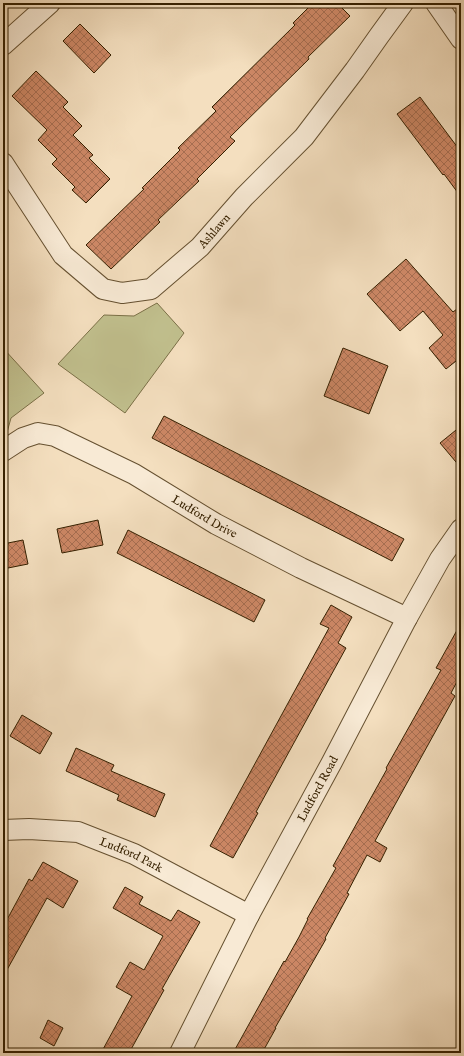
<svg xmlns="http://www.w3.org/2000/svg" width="464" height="1056" viewBox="0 0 464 1056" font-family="'IM FELL English',serif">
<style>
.green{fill:#c1c08e;stroke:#7b7047}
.building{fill:url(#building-cross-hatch);stroke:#352000}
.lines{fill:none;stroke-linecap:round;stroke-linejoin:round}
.street-casing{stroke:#655030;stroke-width:22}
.street{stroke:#f8ead5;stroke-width:20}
.labels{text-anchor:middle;stroke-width:3.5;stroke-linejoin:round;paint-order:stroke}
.street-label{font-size:12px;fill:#352000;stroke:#f8ead5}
</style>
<defs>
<pattern id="building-cross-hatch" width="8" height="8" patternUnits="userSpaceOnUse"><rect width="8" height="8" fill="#cc8765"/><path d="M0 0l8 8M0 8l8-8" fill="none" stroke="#a66e51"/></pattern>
</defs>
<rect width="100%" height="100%" fill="#f4dfbf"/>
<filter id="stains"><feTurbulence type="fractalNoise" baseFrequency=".005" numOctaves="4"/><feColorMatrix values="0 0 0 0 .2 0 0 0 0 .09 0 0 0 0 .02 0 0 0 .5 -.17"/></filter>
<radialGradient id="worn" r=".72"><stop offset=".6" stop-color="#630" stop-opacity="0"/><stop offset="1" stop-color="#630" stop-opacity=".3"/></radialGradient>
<path class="green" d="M 157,303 L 184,333 L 125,413 L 58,364 L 104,315 L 134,316 Z
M 3,348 L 44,393 L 11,418 L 6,436 L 3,439 Z"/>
<path class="building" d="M 313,3 L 337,3 L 350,16 L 308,57 L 309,59 L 230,137 L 235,141 L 197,179 L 199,181 L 158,220 L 160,222 L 111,269 L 86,245 L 144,189 L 142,188 L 180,150 L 178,148 L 216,111 L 212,107 L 295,25 L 293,23 Z
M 80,24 L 111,55 L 94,73 L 63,41 Z
M 36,71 L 68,102 L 63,107 L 82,126 L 73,135 L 93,155 L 89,158 L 110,179 L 86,203 L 72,190 L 75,187 L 52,164 L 57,159 L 38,140 L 47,130 L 12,96 Z
M 420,97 L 461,152 L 461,197 L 444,174 L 443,175 L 397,114 Z
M 406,259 L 453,312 L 461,306 L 461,357 L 446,369 L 429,348 L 443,335 L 423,311 L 400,331 L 367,294 Z
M 343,348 L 388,366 L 369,414 L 324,396 Z
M 164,416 L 404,539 L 392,561 L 152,438 Z
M 461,426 L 461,468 L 440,443 Z
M 98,520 L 103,545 L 62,553 L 57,529 Z
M 128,530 L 265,600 L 254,622 L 117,553 Z
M 23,540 L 28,564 L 3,569 L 3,544 Z
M 331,605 L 352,617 L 338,643 L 346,648 L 256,812 L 258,813 L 233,858 L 210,846 L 329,628 L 320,624 Z
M 461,623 L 461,674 L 451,693 L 455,696 L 375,841 L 387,848 L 380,862 L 367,855 L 347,893 L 349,894 L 325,938 L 326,939 L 275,1028 L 276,1028 L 262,1053 L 233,1053 L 284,961 L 285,962 L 299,937 L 308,919 L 307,919 L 336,868 L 333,866 L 387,769 L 386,768 L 441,670 L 436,668 Z
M 22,715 L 52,733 L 40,754 L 10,736 Z
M 76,748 L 114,765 L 111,771 L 165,794 L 155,817 L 117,800 L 119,795 L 66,771 Z
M 43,862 L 78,881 L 63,908 L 47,898 L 3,977 L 3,927 L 29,879 L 32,881 Z
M 125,887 L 143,897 L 139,904 L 171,921 L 178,910 L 200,922 L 162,989 L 164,990 L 129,1053 L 101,1053 L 132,996 L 116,987 L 130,962 L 144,970 L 163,936 L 113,908 Z
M 48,1020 L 63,1028 L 54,1046 L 40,1038 Z"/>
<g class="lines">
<g class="street-casing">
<g id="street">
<path d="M 436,3 L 461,39"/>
<path d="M 3,45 L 50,3"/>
<path id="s1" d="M 3,163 L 63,255 L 103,289 L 122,293 L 151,289 L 200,247 L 244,197 L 304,137 L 355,70 L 379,36 L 403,3"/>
<path id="s2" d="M 3,451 L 23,438 L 38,433 L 55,436 L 134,474 L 216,524 L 301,568 L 407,618"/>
<path id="s3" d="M 3,830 L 29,829 L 78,832 L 134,854 L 249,915"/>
<path id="s4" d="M 180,1053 L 249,915 L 332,762 L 407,618 L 440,559 L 461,529"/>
</g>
</g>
<use href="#street" class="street"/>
</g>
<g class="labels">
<g class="street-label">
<text dy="4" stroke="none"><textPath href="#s1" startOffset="297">Ashlawn</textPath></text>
<text dy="4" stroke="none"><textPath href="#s2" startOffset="227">Ludford Drive</textPath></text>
<text dy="4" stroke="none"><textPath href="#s4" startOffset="298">Ludford Road</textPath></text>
<text dy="4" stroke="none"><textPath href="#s3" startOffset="133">Ludford Park</textPath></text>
</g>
</g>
<rect width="464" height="1056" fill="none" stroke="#f4dfbf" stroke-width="16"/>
<rect x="4" y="4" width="456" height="1048" fill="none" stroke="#352000" stroke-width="2"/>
<rect x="8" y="8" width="448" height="1040" fill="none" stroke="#352000"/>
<rect width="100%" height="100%" filter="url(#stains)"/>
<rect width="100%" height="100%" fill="url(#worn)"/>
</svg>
